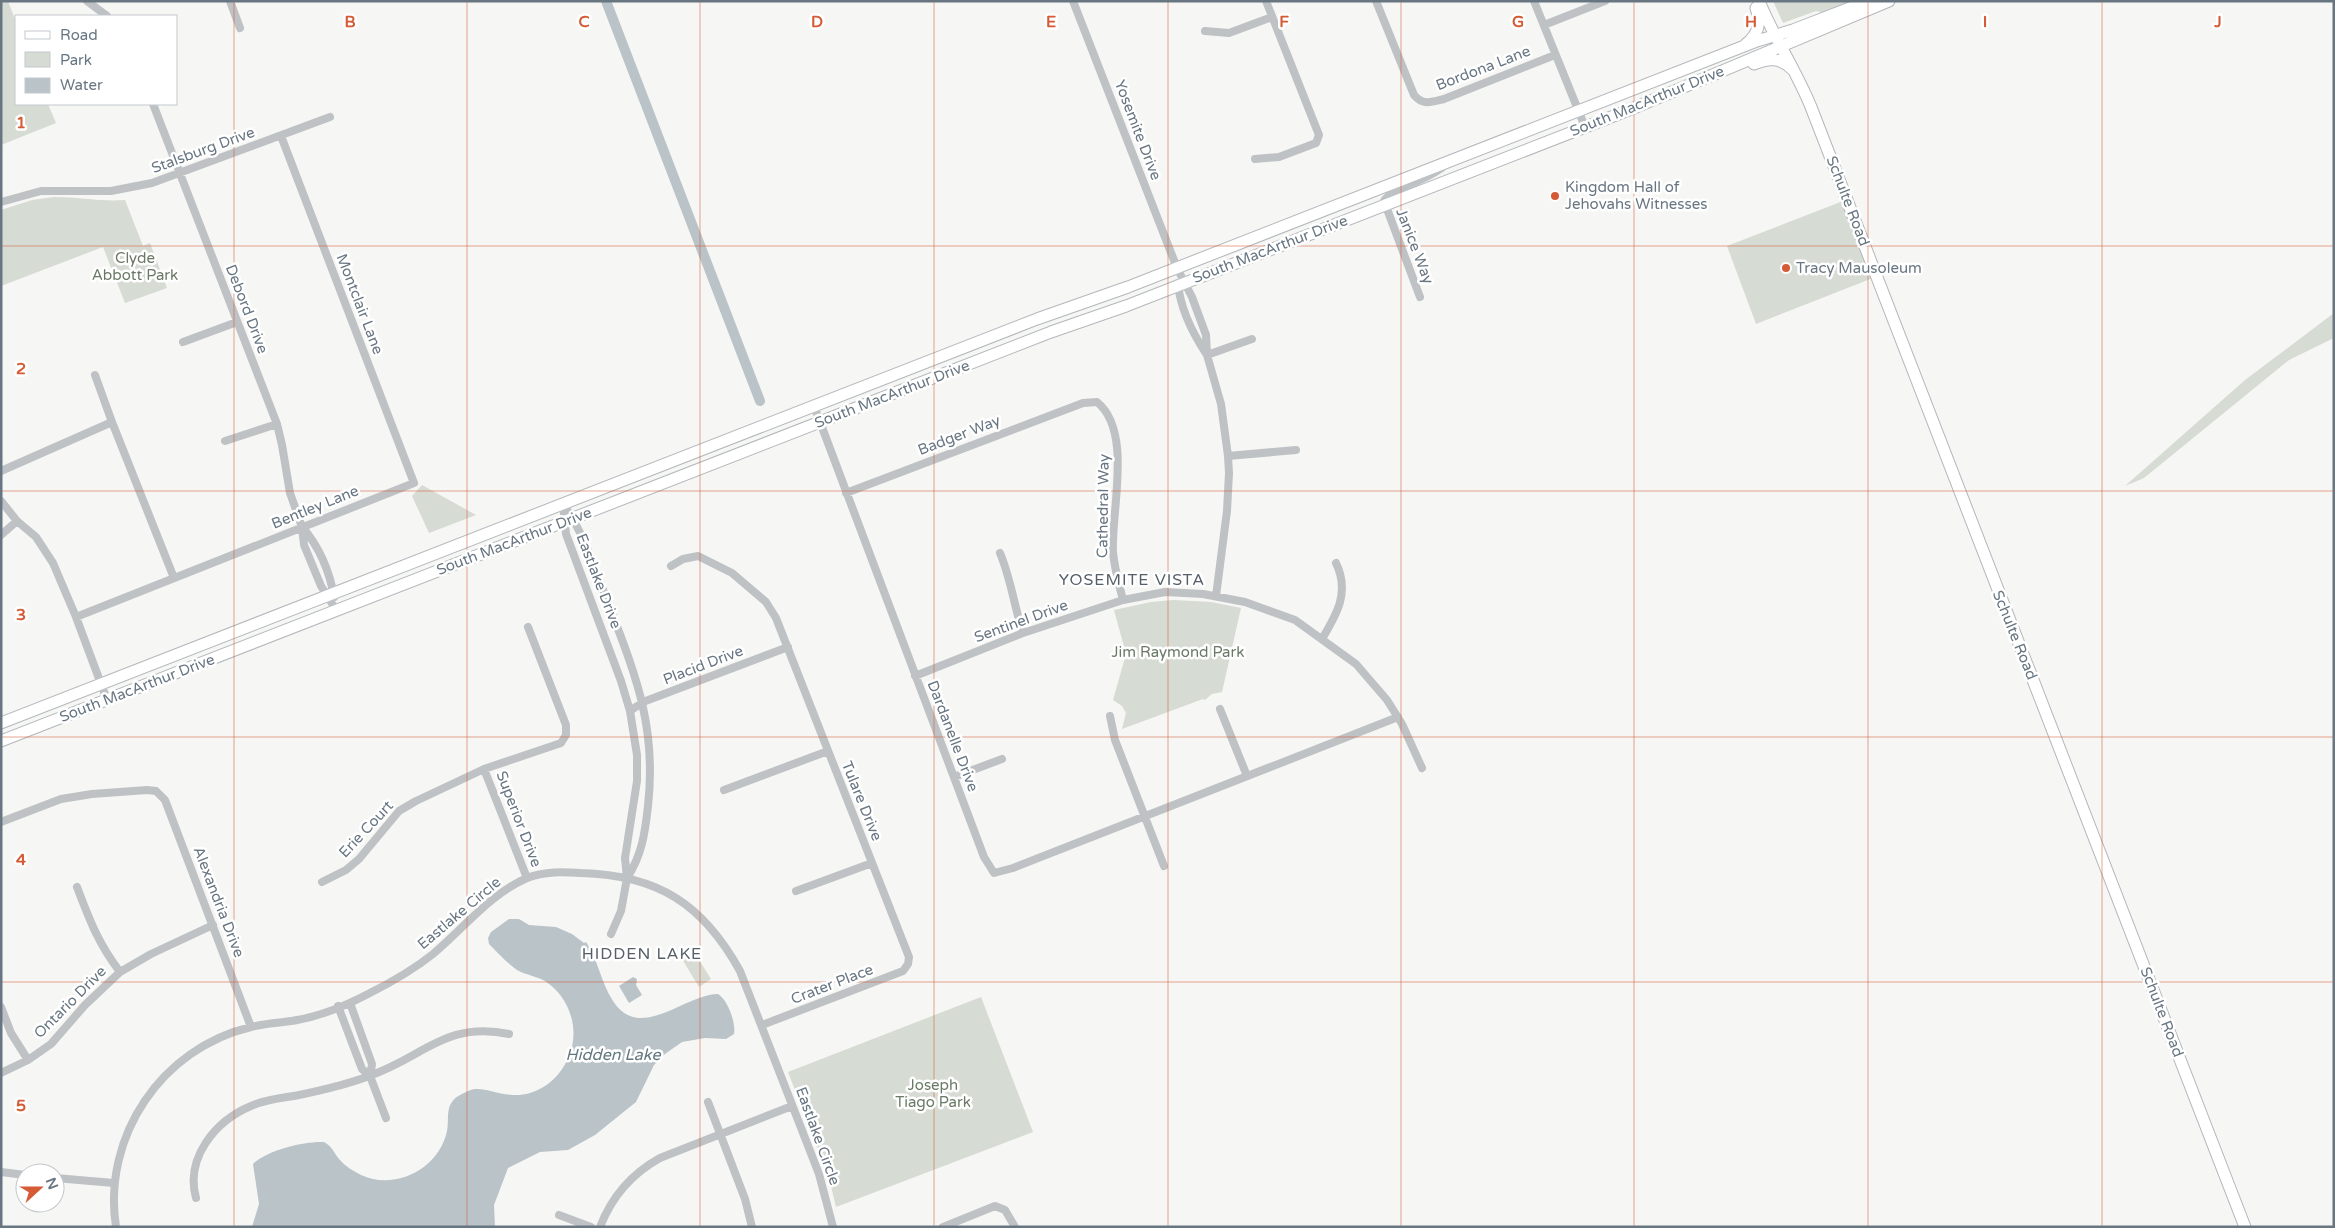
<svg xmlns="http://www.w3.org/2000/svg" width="2335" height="1228" viewBox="0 0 2335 1228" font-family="'Varela Round',sans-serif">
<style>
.green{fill:#d6dbd3}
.water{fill:#b9c3c8}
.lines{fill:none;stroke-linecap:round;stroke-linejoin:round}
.canal{stroke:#b9c3c8;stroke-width:10}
.secondary-casing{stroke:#b3b7bb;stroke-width:13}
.street{stroke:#bec2c5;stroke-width:8}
.secondary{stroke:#fff;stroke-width:11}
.grid{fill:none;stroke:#d45b36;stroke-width:1;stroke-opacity:0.55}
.poi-dot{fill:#d45b36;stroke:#fff;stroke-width:2}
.labels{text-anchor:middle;stroke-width:5;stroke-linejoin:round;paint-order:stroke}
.street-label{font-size:15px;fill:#687682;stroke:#fff}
.poi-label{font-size:15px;fill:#687682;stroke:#fff;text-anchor:start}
.park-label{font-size:15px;fill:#6a7a66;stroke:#fff}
.neighbourhood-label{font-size:16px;letter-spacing:1px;fill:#556068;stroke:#fff}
.water-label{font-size:16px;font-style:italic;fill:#63777f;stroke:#fff}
.grid-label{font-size:16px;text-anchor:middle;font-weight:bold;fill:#d45b36;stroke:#fff;stroke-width:5;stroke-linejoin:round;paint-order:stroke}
</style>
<rect width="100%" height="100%" fill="#f6f6f4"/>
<path class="green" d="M 1,1 L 8,1 L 16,22 L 16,104 L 48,104 L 56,123 L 1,145 Z
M 1773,1 L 1857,1 L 1825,13 L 1816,11 L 1783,23 Z
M 54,197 C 79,197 101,202 125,200 L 143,246 L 150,243 L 167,288 L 125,303 L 103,247 L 1,286 L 1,210 L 32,200 Z
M 1843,201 L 1873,278 L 1756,324 L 1727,246 Z
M 2334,313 L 2334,338 L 2289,360 L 2144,478 L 2125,486 L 2245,380 Z
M 422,485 L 476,515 L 429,533 L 412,496 Z
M 1173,600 L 1211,602 L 1241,608 L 1222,692 L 1212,694 L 1205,700 L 1203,699 L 1122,729 L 1126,713 L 1122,706 L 1113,700 L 1126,654 L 1114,610 L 1151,602 Z
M 694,952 L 711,979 L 699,987 L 682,959 Z
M 981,997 L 1033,1132 L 836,1207 L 829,1178 L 788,1072 Z"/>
<path class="water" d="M 509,919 L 519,919 L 529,925 L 556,927 L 572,934 L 584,943 L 586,942 C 598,959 601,983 613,1001 C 640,1043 685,994 718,994 C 728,1000 736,1023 734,1034 L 726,1039 L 705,1038 L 682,1042 L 665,1054 L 654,1065 L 636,1102 L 595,1135 L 568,1150 L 540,1152 L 508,1168 L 494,1205 L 495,1227 L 252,1227 L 259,1204 L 253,1164 C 267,1150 305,1141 324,1142 C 332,1146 334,1153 339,1159 C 345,1166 353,1171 361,1175 C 395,1191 439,1169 447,1131 C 449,1123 446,1109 452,1102 C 455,1097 462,1094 468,1091 C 483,1083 505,1101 530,1093 C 547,1088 561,1075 568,1058 C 581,1031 570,997 545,981 C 536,976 526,975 517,970 C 507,963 498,953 489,944 L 488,938 L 491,932 Z
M 633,977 L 637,979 L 636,985 L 642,995 L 629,1003 L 619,986 Z"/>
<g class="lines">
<path class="canal" d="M 606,1 L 760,401"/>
<g class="secondary-casing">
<path id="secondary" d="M 1759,1 C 1774,38 1796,70 1811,107 L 2245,1227
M 1746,44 C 1759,34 1761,22 1756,8
M 1754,64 C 1768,58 1780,57 1792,69
M 1,723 L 1037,319 L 1128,287 L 1757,41 L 1793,30 L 1868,1
M 1,741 L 1051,332 L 1126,306 L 1629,110 L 1889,1"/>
</g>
<path class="street" d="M 87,1 L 107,16
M 230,1 L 240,28
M 1073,1 L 1177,268 L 1192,297 L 1206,335 L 1207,355 L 1221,404 L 1228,456 L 1229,473 L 1227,511 L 1216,596
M 1376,1 L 1414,95 C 1423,106 1432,102 1444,99 L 1555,55
M 1534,1 L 1585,127
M 1544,25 L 1605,1
M 1205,31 L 1229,33 L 1272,17
M 153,104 L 277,424 L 282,445 L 290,493 L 302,527 L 304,545 L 321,586 L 336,610
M 1255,159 L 1279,157 L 1316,143 L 1319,135 L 1266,1
M 1,202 L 41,191 L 111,191 L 152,183 L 330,117
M 1178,283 C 1180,308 1193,334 1207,355
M 1420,297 L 1384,201 C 1389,190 1430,179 1444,166
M 183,342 L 237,322
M 1207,355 L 1252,339
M 95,375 L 112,422
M 814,406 L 984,857 L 994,873 L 1013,868 L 1398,717
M 225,441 L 277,424
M 1228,456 L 1296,450
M 1,471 L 112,422 L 174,578
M 846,493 L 1083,403 L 1097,402 C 1133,431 1111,511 1113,551 C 1114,567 1119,584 1123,600
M 1,501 L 17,521
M 563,504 L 566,534 L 621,681 L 630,711 L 637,755 L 637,781 L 625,858 L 627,878 L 621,911 L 611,934
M 563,504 C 584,533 594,567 607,600 C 635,674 657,725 648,806 C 645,833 642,855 627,878
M 302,527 C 319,546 330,572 334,597
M 1,535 L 17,521 L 36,537 L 53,563 L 76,617 L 414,483 L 281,136
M 1000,553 C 1011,579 1014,606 1023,633
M 671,566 L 683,559 L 698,556 L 732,573 L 766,602 L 776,618 L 909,957 L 908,964 L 903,971 L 762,1025
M 76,617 L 107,700
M 1322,639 C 1337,614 1350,592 1336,563
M 915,676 L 1023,633 L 1123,600 L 1165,592 L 1203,594 L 1245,602 L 1295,620 L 1356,664 L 1387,700 L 1402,724 L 1422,768
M 1220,709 L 1247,776
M 630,711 L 643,702 L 788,647
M 1110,716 L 1115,740 L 1164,866
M 484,769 L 527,878
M 954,777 L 1002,759
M 724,790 L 828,751
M 1,822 L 61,799 L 92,794 L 147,790 L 156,791 L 165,800 L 251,1027
M 322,882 L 346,870 L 359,859 L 399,811 L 416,801 L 484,769 L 561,743 L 566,735 L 566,725 L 528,627
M 77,887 C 90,921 98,943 120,972
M 796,891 L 872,863
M 350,1003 L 372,1064 L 370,1076 L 386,1118
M 338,1006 L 362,1069 L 370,1076
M 1,1007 L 11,1033 L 28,1060
M 1,1073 L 28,1060 L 51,1044 L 85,1005 L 120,972 L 151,954 L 213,925
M 708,1102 L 745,1199 L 752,1227
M 1,1172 L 25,1175
M 55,1178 L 114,1183
M 196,1198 C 185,1158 215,1121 251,1106 C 266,1099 283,1098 299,1095 C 323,1090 346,1085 369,1076 C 424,1057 445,1021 509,1034
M 559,1215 L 591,1227
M 116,1227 C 102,1136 162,1048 251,1027 C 266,1023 282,1023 297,1020 C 320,1016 347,1005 368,994 C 390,983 413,970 433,954 C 463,929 490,894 527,878 C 545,871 563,872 581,873 C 658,875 703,904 740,971 L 819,1174 L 833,1227
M 600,1227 C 612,1196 631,1174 660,1158 L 792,1106
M 943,1227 L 995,1206 L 1005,1210 L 1015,1227"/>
<use href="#secondary" class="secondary"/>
</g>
<path class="grid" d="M 234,1 L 234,1227M 467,1 L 467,1227M 700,1 L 700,1227M 934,1 L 934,1227M 1168,1 L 1168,1227M 1401,1 L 1401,1227M 1634,1 L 1634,1227M 1868,1 L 1868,1227M 2102,1 L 2102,1227M 1,246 L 2334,246M 1,491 L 2334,491M 1,737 L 2334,737M 1,982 L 2334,982"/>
<g class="poi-dot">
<circle cx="1555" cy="196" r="5"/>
<circle cx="1786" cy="268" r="5"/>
</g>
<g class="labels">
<g class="street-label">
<text transform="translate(1483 68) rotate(-21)" y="5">Bordona Lane</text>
<text transform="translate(1647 101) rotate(-22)" y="5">South MacArthur Drive</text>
<text transform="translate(1138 130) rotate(69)" y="5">Yosemite Drive</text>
<text transform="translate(203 150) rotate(-20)" y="5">Stalsburg Drive</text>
<text transform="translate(1848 201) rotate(69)" y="5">Schulte Road</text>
<text transform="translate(1415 246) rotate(69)" y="5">Janice Way</text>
<text transform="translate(1270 249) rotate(-21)" y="5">South MacArthur Drive</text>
<text transform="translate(360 304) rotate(69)" y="5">Montclair Lane</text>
<text transform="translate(247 309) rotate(69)" y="5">Debord Drive</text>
<text transform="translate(892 394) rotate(-21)" y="5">South MacArthur Drive</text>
<text transform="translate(959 435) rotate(-21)" y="5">Badger Way</text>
<text transform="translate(1103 506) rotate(-89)" y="5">Cathedral Way</text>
<text transform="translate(315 507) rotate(-22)" y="5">Bentley Lane</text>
<text transform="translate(514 541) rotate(-21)" y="5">South MacArthur Drive</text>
<text transform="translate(599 581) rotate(69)" y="5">Eastlake Drive</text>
<text transform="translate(1021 621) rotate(-20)" y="5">Sentinel Drive</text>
<text transform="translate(2015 635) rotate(68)" y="5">Schulte Road</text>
<text transform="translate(703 665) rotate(-21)" y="5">Placid Drive</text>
<text transform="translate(137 688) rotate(-21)" y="5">South MacArthur Drive</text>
<text transform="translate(953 736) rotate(69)" y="5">Dardanelle Drive</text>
<text transform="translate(862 801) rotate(68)" y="5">Tulare Drive</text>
<text transform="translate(519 819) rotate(69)" y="5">Superior Drive</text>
<text transform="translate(366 829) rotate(-47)" y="5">Erie Court</text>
<text transform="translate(219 902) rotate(69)" y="5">Alexandria Drive</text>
<text transform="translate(459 913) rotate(-40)" y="5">Eastlake Circle</text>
<text transform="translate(832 984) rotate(-21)" y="5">Crater Place</text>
<text transform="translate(70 1002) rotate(-45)" y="5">Ontario Drive</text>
<text transform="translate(2162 1012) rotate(69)" y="5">Schulte Road</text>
<text transform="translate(818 1136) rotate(70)" y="5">Eastlake Circle</text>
</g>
<g class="poi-label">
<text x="1565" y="192">Kingdom Hall of<tspan x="1565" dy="17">Jehovahs Witnesses</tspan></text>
<text x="1796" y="273">Tracy Mausoleum</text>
</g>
<g class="park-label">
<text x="135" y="263">Clyde<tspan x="135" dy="17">Abbott Park</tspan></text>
<text x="1178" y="657">Jim Raymond Park</text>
<text x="933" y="1090">Joseph<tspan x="933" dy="17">Tiago Park</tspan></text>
</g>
<g class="neighbourhood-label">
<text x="1132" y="585">YOSEMITE VISTA</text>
<text x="642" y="959">HIDDEN LAKE</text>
</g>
<g class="water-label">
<text x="613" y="1060">Hidden Lake</text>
</g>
</g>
<g class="grid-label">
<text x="350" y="27">B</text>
<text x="584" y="27">C</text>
<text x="817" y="27">D</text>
<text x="1051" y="27">E</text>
<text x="1284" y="27">F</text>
<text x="1518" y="27">G</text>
<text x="1751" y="27">H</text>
<text x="1985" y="27">I</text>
<text x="2218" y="27">J</text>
<text x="21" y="128">1</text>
<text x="21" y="374">2</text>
<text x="21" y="620">3</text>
<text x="21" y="865">4</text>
<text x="21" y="1111">5</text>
</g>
<rect width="2335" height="1228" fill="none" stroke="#687682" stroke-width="5"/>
<rect x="15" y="15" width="162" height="90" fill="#ffffff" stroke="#c3c8cd"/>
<rect x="25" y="31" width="25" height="8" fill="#ffffff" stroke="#c3c8cd"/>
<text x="60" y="40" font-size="15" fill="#687682">Road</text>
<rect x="25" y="52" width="25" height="15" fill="#d6dbd3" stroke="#c3c8cd"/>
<text x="60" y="65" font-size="15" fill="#687682">Park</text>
<rect x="25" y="78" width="25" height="15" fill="#b9c3c8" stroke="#c3c8cd"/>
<text x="60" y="90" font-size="15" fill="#687682">Water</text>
<g transform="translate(40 1188) rotate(69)"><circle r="24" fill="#ffffff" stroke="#c3c8cd"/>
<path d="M0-4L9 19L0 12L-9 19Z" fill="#d45b36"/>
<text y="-8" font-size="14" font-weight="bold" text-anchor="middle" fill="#687682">N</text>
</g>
</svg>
